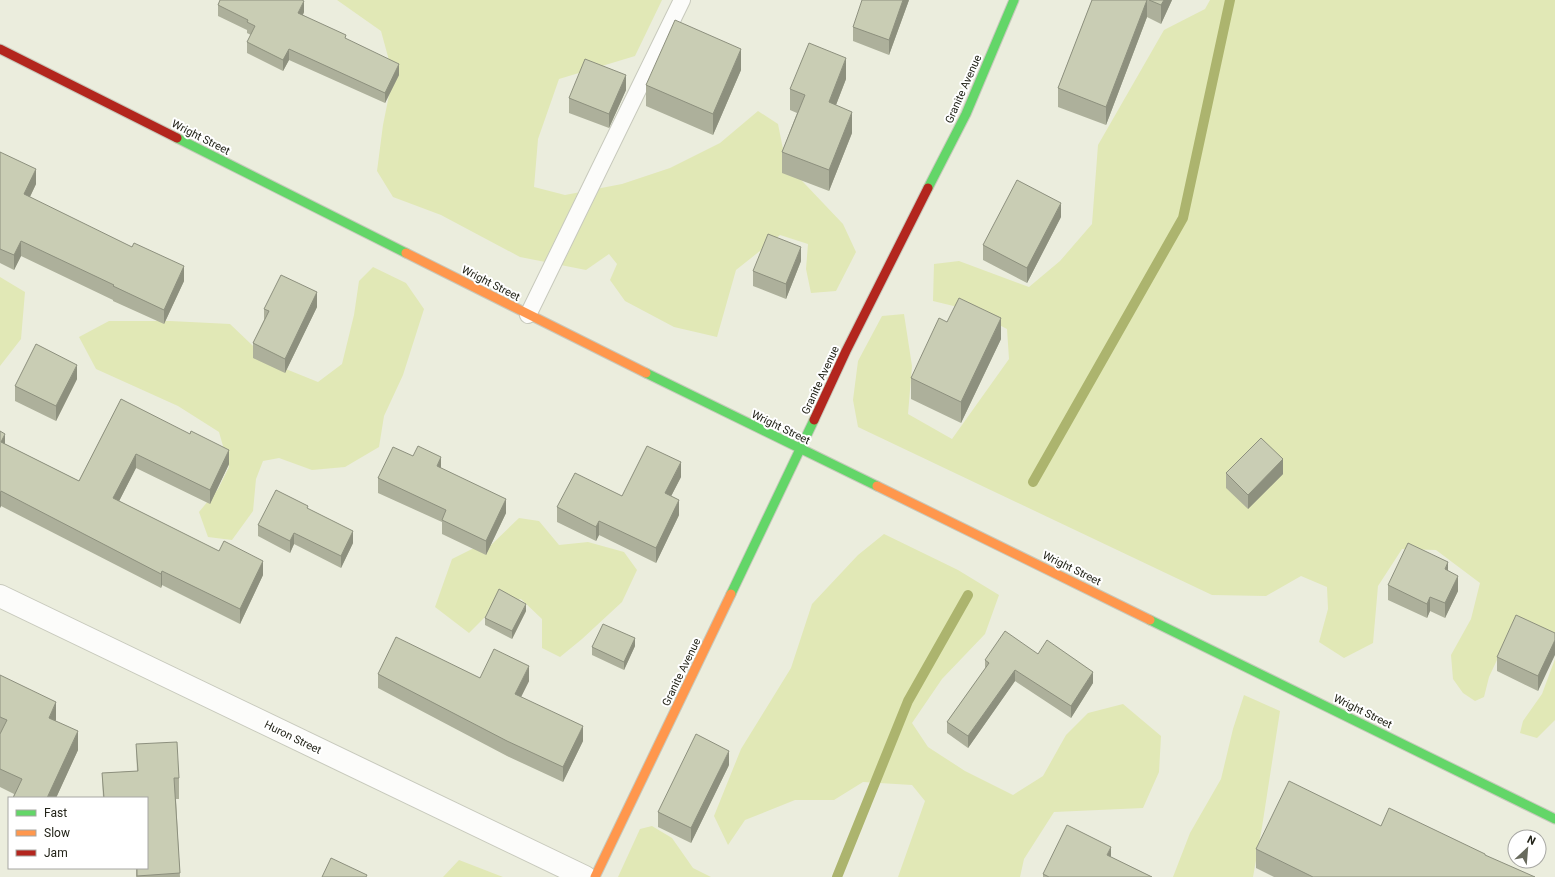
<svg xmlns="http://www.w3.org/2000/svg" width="1555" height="877" viewBox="0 0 1555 877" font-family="Roboto,sans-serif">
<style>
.green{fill:#e1e8b6}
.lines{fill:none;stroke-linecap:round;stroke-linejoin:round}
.stream{stroke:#acb46e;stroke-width:10}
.lane-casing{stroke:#c7c9bc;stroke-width:18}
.street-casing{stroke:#c7c9bc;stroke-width:24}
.fast-casing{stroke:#c7c9bc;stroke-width:11}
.slow-casing{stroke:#c7c9bc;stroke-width:11}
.jam-casing{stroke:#c7c9bc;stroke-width:11}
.lane{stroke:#fcfcfa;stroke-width:16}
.street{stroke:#fcfcfa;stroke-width:22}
.fast{stroke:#63d668;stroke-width:9}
.slow{stroke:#ff974d;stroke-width:9}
.jam{stroke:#b3261e;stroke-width:9}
.wall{fill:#adb09b}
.shaded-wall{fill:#8d907e}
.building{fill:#c9cdb4;stroke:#8d907e}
.labels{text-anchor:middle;stroke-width:4;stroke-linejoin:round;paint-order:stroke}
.street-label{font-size:11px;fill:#222318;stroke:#fff}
</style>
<rect width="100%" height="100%" fill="#ebeddd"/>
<path class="green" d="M 337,0 L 662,0 L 635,56 L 559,79 L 538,139 L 534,187 L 565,195 L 622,184 L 670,168 L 720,143 L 758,111 L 778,124 L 786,164 L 843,224 L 856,252 L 836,291 L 811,293 L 806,269 L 808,244 L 780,235 L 736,270 L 717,337 L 674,327 L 625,301 L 610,280 L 617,264 L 609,254 L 586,270 L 520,257 L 441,215 L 393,197 L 377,171 L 383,125 L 393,75 L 381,31 Z
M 1210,0 L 1555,0 L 1555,644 L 1510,632 L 1489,677 L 1484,697 L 1475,701 L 1463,693 L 1453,679 L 1451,655 L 1471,619 L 1480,583 L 1436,550 L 1402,549 L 1378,586 L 1373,643 L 1344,658 L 1319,642 L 1328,609 L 1327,587 L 1301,576 L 1266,596 L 1212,595 L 858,427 L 853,400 L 858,361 L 882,316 L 904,314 L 912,366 L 908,414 L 952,439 L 1009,359 L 1007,329 L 970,310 L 933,301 L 934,264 L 959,261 L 1029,287 L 1060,261 L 1092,224 L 1098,145 L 1164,30 L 1205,9 Z
M 373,267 L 406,283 L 424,309 L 403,375 L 384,416 L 379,447 L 345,467 L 312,470 L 279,458 L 263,461 L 256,479 L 253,511 L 232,540 L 208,537 L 199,512 L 218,489 L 229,467 L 219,432 L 178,406 L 96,369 L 79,337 L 109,321 L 170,321 L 230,324 L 271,363 L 318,382 L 342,364 L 354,315 L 359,281 Z
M 0,277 L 25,292 L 21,339 L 0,366 Z
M 519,518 L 539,521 L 559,545 L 588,542 L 624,552 L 637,570 L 622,602 L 582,639 L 560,657 L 542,648 L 542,619 L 521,599 L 494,608 L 469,633 L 435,607 L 452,559 L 472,549 L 490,546 Z
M 884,534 L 958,570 L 999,595 L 985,634 L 942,679 L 912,723 L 928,747 L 965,771 L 1013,795 L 1043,776 L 1066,735 L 1088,713 L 1123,704 L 1161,736 L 1159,772 L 1143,808 L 1054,812 L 1024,859 L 1020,877 L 898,877 L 925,801 L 912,785 L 863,782 L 834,800 L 795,800 L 745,820 L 728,845 L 714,816 L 741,749 L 791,668 L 812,604 L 858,555 Z
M 1555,659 L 1555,720 L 1537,738 L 1520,733 L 1523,721 L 1542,694 Z
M 1244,695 L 1280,711 L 1262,827 L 1253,877 L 1173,877 L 1190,833 L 1221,779 L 1233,729 Z
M 652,826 L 672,838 L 693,868 L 711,877 L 618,877 L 640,829 Z
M 459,860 L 503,877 L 443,877 Z"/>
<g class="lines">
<path class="stream" d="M 1033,482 L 1183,218 L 1230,0
M 837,877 L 908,701 L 968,595"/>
<g class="lane-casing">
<path id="lane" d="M 528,315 L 682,0"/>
</g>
<g class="street-casing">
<path id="street" d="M 0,596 L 585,877"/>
</g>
<g class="fast-casing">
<path id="fast" d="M 177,138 L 406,253
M 928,188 L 966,114 L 1014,0
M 646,373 L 877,486
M 731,594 L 814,420
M 1150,620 L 1555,819"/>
</g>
<g class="slow-casing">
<path id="slow" d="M 406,253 L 646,373
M 877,486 L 1150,620
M 595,877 L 731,594"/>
</g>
<g class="jam-casing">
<path id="jam" d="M 0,49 L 177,138
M 814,420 L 846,351 L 928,188"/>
</g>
<use href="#lane" class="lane"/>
<use href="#street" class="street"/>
<use href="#fast" class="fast"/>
<use href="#slow" class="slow"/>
<use href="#jam" class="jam"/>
</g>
<path class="wall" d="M 909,0 L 889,55 L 853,41 L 853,27 Z
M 1092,0 L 1172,0 L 1161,24 L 1147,17 L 1106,125 L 1058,107 L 1058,88 Z
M 218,5 L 304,12 L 303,15 L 346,39 L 399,75 L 385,103 L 289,60 L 283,71 L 247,53 L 247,42 L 251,35 L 247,33 L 247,30 L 218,16 Z
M 741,70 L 713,135 L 646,106 L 646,85 Z
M 846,79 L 836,105 L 852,133 L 829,191 L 782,173 L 782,152 L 797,113 L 790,110 L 790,89 Z
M 626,90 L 609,128 L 569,113 L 569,98 Z
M 0,152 L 36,184 L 30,197 L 184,281 L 164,324 L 113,301 L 113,300 L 21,256 L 14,270 L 0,263 Z
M 1061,217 L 1027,283 L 983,260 L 983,245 Z
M 801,261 L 786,299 L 753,286 L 753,271 Z
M 317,307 L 285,373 L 253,358 L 253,343 L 264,320 L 264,309 Z
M 947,322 L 1001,339 L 961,423 L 911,399 L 911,378 Z
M 77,379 L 56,421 L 15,401 L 15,386 Z
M 121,399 L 229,464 L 210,504 L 136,468 L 119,501 L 263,575 L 240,624 L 162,585 L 161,588 L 1,506 L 0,508 L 0,431 L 5,444 L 79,481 Z
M 413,456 L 441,468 L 506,513 L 486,555 L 442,534 L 442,522 L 378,493 L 378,478 Z
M 1226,473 L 1283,474 L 1248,509 L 1226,488 Z
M 681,477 L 671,496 L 679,515 L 656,563 L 599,535 L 596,541 L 557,522 L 557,507 L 622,496 Z
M 308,509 L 353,543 L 341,568 L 294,544 L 290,553 L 258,536 L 258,525 Z
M 1448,571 L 1458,591 L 1445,618 L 1430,611 L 1427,618 L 1388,600 L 1388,585 Z
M 526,611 L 512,639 L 485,625 L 485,618 Z
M 1555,633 L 1538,691 L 1497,671 L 1497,657 Z
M 635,646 L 624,670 L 592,655 L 592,647 Z
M 985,660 L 1093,683 L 1071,718 L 1015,681 L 968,748 L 947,733 L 947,722 L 985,669 Z
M 378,674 L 480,678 L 529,681 L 521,697 L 583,741 L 563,782 L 507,756 L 378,688 Z
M 0,675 L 56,721 L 78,750 L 56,798 L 13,798 L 14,794 L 0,787 Z
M 136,744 L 179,778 L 179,799 L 176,799 L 180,877 L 136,877 L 136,868 L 147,868 L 147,798 L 103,798 L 102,773 L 137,771 Z
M 729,765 L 691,843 L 658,827 L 658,812 Z
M 1381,826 L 1485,856 L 1535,877 L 1274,877 L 1256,868 L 1256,849 Z
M 1111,857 L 1152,877 L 1043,877 L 1043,874 Z"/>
<path class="shaded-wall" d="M 903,0 L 909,0 L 889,55 L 889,40 Z
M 1147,0 L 1147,17 L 1106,125 L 1106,107 Z
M 1164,0 L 1172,0 L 1161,24 L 1161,5 Z
M 304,1 L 304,12 L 298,24 L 298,13 Z
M 289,49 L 289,60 L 283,71 L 283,60 Z
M 741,49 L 741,70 L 713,135 L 713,114 Z
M 846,58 L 846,79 L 829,123 L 829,102 Z
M 399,64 L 399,75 L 385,103 L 385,93 Z
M 626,75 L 626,90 L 609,128 L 609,114 Z
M 852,112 L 852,133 L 829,191 L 829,170 Z
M 36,169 L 36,184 L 24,209 L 24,194 Z
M 1061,203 L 1061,217 L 1027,283 L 1027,268 Z
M 21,241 L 21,256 L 14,270 L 14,255 Z
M 801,247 L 801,261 L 786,299 L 786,284 Z
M 184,266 L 184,281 L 164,324 L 164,310 Z
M 317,292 L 317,307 L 285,373 L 285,359 Z
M 1001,318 L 1001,339 L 961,423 L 961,402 Z
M 77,365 L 77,379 L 56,421 L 56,406 Z
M 5,434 L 5,449 L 1,442 Z
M 229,450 L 229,464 L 210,504 L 210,490 Z
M 136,454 L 136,468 L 113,513 L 113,498 Z
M 441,457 L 441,471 L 437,466 Z
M 1283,459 L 1283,474 L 1248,509 L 1248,495 Z
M 681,462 L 681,477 L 665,508 L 665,493 Z
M 1,491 L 1,506 L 0,508 L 0,494 Z
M 506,499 L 506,513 L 486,555 L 486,541 Z
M 679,500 L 679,515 L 656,563 L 656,548 Z
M 599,521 L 599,535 L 596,541 L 596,527 Z
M 353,531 L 353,543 L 341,568 L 341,556 Z
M 294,533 L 294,544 L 290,553 L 290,541 Z
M 263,561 L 263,575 L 240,624 L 240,609 Z
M 1448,562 L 1448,577 L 1445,569 Z
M 162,571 L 162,585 L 161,588 L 161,574 Z
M 1458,576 L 1458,591 L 1445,618 L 1445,603 Z
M 1430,597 L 1430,611 L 1427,618 L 1427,604 Z
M 526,604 L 526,611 L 512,639 L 512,631 Z
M 635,638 L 635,646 L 624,670 L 624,662 Z
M 1555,640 L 1555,655 L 1538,691 L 1538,676 Z
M 529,666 L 529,681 L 515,709 L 515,694 Z
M 1015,670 L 1015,681 L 968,748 L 968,736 Z
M 1093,672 L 1093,683 L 1071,718 L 1071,706 Z
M 56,702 L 56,721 L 49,718 Z
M 583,726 L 583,741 L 563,782 L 563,767 Z
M 78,731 L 78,750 L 56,798 L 47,798 Z
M 729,751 L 729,765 L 691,843 L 691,828 Z
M 1111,847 L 1111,865 L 1107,855 Z"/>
<path class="building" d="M 220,0 L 302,0 L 304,1 L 298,13 L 346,35 L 345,38 L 399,64 L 385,93 L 289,49 L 283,60 L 247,42 L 255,26 L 247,22 L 248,20 L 218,5 Z
M 862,0 L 903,0 L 889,40 L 853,27 Z
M 1092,0 L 1147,0 L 1106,107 L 1058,88 Z
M 1149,0 L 1164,0 L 1161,5 Z
M 675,20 L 741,49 L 713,114 L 646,85 Z
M 809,43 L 846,58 L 829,102 L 852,112 L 829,170 L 782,152 L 805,95 L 790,89 Z
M 585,59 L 626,75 L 609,114 L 569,98 Z
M 0,152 L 36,169 L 24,194 L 132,247 L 134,243 L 184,266 L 164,310 L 113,286 L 114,285 L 21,241 L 14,255 L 0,249 Z
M 1017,180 L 1061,203 L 1027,268 L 983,245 Z
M 768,234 L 801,247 L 786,284 L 753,271 Z
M 281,275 L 317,292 L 285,359 L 253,343 L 269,311 L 264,309 Z
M 959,298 L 1001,318 L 961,402 L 911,378 L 939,318 L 947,322 Z
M 36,344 L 77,365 L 56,406 L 15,386 Z
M 121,399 L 190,434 L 191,431 L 229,450 L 210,490 L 136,454 L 113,498 L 219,551 L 224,541 L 263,561 L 240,609 L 162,571 L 161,574 L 1,491 L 0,494 L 0,431 L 5,434 L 1,442 L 79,481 Z
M 1261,438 L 1283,459 L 1248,495 L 1226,473 Z
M 418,446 L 441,457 L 437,466 L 506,499 L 486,541 L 442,520 L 446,510 L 378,478 L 393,447 L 413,456 Z
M 647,446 L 681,462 L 665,493 L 679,500 L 656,548 L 599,521 L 596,527 L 557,507 L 575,473 L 622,496 Z
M 276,490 L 308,506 L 307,508 L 353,531 L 341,556 L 294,533 L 290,541 L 258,525 Z
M 1408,543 L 1448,562 L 1445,569 L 1458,576 L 1445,603 L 1430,597 L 1427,604 L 1388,585 Z
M 499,589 L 526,604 L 512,631 L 485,618 Z
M 1516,615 L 1555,633 L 1555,640 L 1538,676 L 1497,657 Z
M 603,624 L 635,638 L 624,662 L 592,647 Z
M 1005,631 L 1038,654 L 1047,640 L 1093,672 L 1071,706 L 1015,670 L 968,736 L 947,722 L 989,663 L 985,660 Z
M 396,637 L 480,678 L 494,649 L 529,666 L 515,694 L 583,726 L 563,767 L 507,741 L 378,674 Z
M 0,675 L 56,702 L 49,718 L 78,731 L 47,798 L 13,798 L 22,779 L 0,769 L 0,734 L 7,720 L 0,717 Z
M 696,734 L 729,751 L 691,828 L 658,812 Z
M 177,742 L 179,778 L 174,778 L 180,873 L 137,876 L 137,868 L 147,868 L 147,798 L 104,798 L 102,773 L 138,771 L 136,744 Z
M 1289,781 L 1381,826 L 1389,808 L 1485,854 L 1485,855 L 1535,877 L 1313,877 L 1256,849 Z
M 1067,825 L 1111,847 L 1107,855 L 1152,877 L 1049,877 L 1043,874 Z
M 331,858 L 367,875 L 366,877 L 322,877 Z"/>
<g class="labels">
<g class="street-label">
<text transform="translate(963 89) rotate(-66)" y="4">Granite Avenue</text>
<text transform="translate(201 137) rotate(27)" y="4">Wright Street</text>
<text transform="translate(491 283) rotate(27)" y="4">Wright Street</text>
<text transform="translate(820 380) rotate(-65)" y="4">Granite Avenue</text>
<text transform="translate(781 427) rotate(26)" y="4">Wright Street</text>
<text transform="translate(1072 568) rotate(26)" y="4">Wright Street</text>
<text transform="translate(681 672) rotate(-64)" y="4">Granite Avenue</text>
<text transform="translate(1363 711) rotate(26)" y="4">Wright Street</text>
<text transform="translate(293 737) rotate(26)" y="4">Huron Street</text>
</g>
</g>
<rect x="8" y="797" width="140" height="72" fill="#ffffff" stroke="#a7a7a3"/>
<rect x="16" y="810" width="20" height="6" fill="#63d668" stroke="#a7a7a3"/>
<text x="44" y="817" font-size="12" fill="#222318">Fast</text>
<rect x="16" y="830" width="20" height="6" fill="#ff974d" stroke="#a7a7a3"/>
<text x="44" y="837" font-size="12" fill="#222318">Slow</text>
<rect x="16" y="850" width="20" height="6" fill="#b3261e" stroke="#a7a7a3"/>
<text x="44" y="857" font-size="12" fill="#222318">Jam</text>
<g transform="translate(1527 849) rotate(26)"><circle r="19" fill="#ffffff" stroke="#a7a7a3"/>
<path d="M0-3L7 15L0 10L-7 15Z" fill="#686a5d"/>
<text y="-6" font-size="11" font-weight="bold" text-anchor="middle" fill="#222318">N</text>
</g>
</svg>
